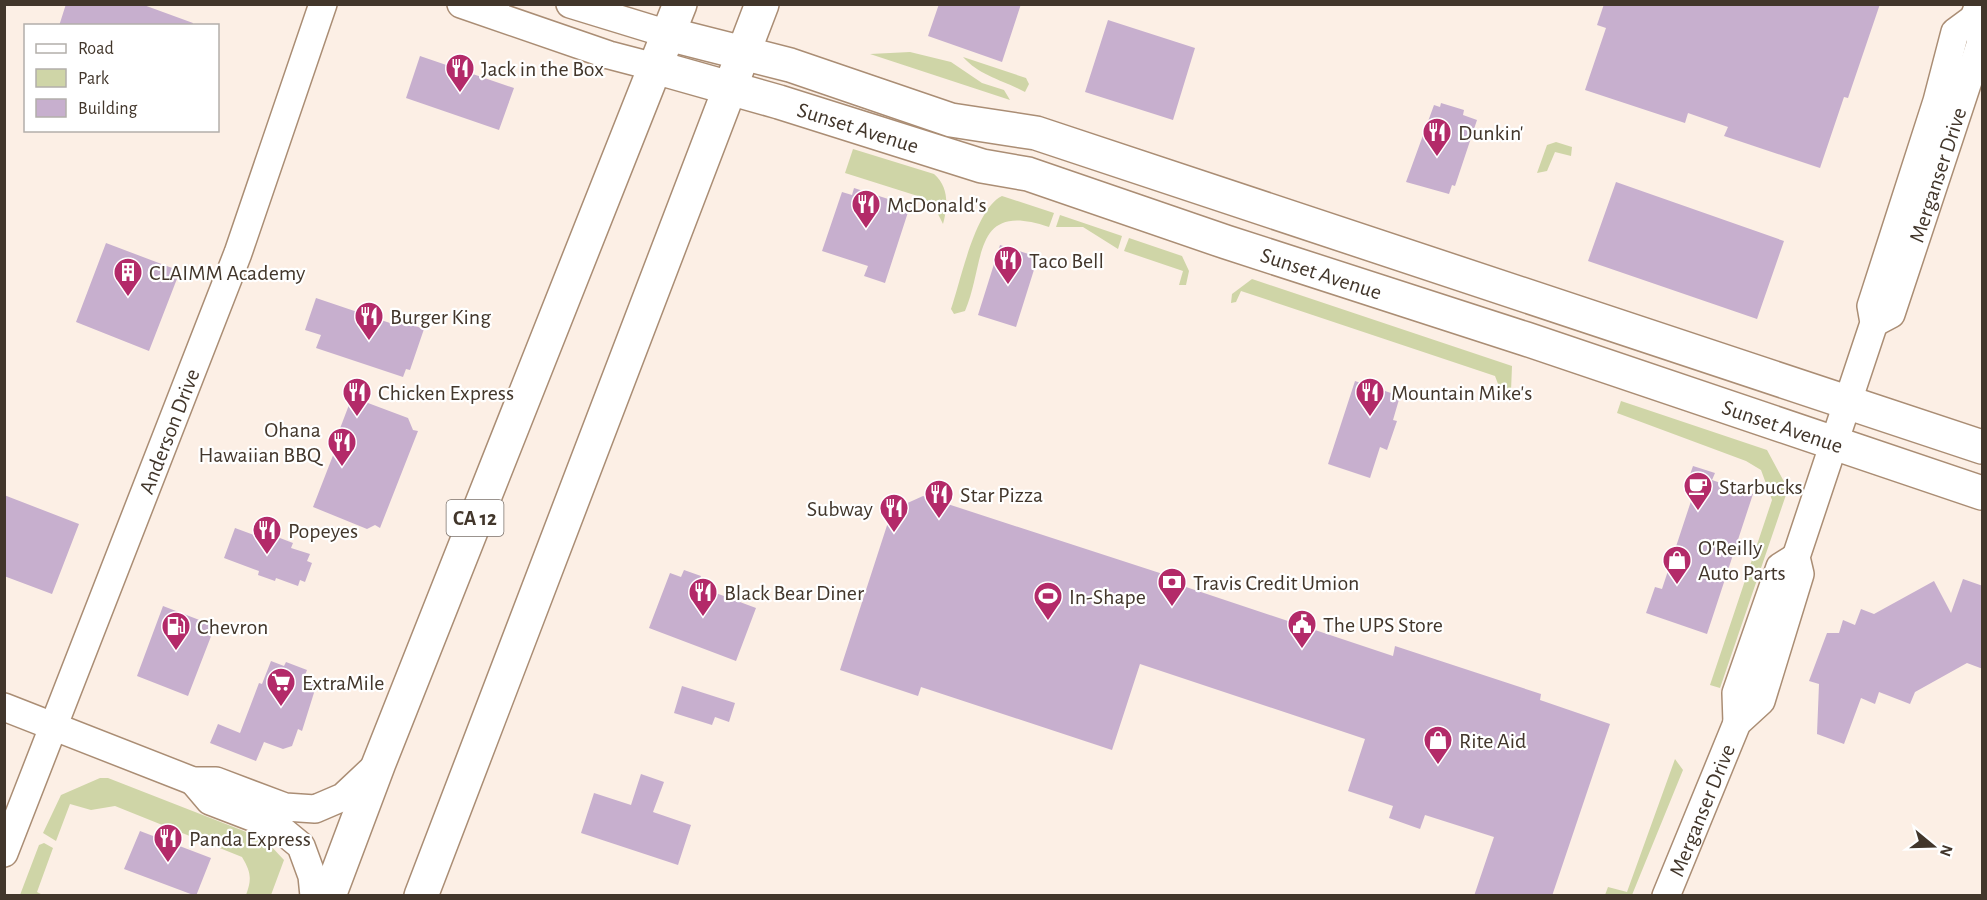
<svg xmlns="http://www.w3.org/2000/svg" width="1987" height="900" viewBox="0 0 1987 900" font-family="'Alegreya Sans',sans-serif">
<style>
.green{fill:#cfd5a7}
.building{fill:#c7afce}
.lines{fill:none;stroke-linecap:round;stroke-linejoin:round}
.minor-casing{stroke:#aa8d74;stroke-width:30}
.major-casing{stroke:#aa8d74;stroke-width:36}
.highway-casing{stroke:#aa8d74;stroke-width:36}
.minor{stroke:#fff;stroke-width:27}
.major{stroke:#fff;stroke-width:33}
.highway{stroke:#fff;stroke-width:33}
.labels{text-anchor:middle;stroke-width:4.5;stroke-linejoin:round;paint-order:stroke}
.shield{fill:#fff;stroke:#7b726b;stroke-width:1.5}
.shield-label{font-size:21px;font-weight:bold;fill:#42362b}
.poi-label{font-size:22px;fill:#42362b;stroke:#fff;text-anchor:start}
.street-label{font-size:22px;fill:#42362b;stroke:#fff}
</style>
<rect width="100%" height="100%" fill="#fcefe5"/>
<path class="green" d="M 910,52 L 951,62 L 982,83 L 1004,90 L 1010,100 L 870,54 Z
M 963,57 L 1026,78 L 1029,84 L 1025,92 C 1003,80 980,76 963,57 Z
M 1556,142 L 1572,147 L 1571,156 L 1555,152 L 1547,171 L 1537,173 L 1547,145 Z
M 853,149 L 934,174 C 949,187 948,206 943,224 L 935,208 L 924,198 L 845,173 Z
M 1002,196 L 1054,213 L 1049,227 C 971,200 986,262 965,311 L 954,314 L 951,309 C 961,280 975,209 1002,196 Z
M 1060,215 L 1122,236 L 1118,249 L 1083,227 L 1056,227 Z
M 1129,238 L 1182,256 L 1189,271 L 1186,285 L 1179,285 L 1183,271 L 1124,251 Z
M 1252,279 L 1512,366 L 1511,391 L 1503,397 L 1495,376 L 1241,291 L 1236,302 L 1231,303 L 1232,294 Z
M 1621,401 L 1767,450 L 1788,489 L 1720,688 L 1710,685 L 1772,500 L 1761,470 L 1746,461 L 1617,413 Z
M 1675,759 L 1683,770 L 1632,895 L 1605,895 L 1608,887 L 1627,892 Z
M 100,778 L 108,778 L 254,835 L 269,844 L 284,860 L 271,895 L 246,895 C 252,879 251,872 242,857 L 115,806 L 91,810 L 70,804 L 56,841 L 43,833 L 61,795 Z
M 44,843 L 53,848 L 37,892 L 43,895 L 20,895 L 39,845 Z"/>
<path class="building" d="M 66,4 L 141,4 L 193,23 L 192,26 L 59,26 Z
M 939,4 L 1021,4 L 1002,62 L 928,36 Z
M 1604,4 L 1880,4 L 1848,98 L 1844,97 L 1820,168 L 1724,136 L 1728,127 L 1688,113 L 1685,123 L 1585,90 L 1606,28 L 1597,25 Z
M 1108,20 L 1195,48 L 1173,120 L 1085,92 Z
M 420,56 L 514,88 L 499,130 L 406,98 Z
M 1441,103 L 1464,110 L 1463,115 L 1477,120 L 1455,186 L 1452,185 L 1449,194 L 1406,182 L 1434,105 L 1440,107 Z
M 1616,182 L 1784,241 L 1757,319 L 1588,261 Z
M 854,188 L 910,206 L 885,283 L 864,276 L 868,266 L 822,251 L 842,192 L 852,195 Z
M 106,243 L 180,271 L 149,351 L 76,322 Z
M 1000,245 L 1038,257 L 1016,327 L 978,315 Z
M 316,298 L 390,323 L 392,318 L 424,329 L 410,370 L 406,369 L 403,377 L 316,348 L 321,335 L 305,330 Z
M 1355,381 L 1400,396 L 1393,420 L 1397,421 L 1387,450 L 1380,447 L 1370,478 L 1328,464 Z
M 352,397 L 408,418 L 413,430 L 418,431 L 380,528 L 375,525 L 367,529 L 313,507 L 339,440 L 336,439 Z
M 1693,466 L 1715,473 L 1712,480 L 1753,494 L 1707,634 L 1646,613 L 1655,587 L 1662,589 L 1695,489 L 1686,486 Z
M 4,495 L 79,524 L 52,594 L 4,576 Z
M 923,496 L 1169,576 L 1168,581 L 1393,656 L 1395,646 L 1541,694 L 1540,700 L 1610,724 L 1552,896 L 1474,896 L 1494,837 L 1425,815 L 1420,829 L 1389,818 L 1393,806 L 1348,791 L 1365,739 L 1140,664 L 1112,750 L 921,687 L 918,696 L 840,670 L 892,510 Z
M 235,528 L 270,541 L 272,535 L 293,543 L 291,548 L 310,554 L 307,561 L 312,563 L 305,582 L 300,580 L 298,586 L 276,578 L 275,581 L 258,575 L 259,571 L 224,558 Z
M 684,570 L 701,576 L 697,586 L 756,608 L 736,661 L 649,628 L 670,573 L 681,577 Z
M 1963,579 L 1983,586 L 1983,669 L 1967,663 L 1915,692 L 1910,704 L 1879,692 L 1875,704 L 1861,698 L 1844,744 L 1817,734 L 1819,684 L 1809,681 L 1827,633 L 1839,633 L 1843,620 L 1855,625 L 1861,609 L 1874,614 L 1934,581 L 1951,613 Z
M 163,606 L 215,626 L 188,696 L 137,676 Z
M 271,661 L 284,666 L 286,662 L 307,670 L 305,675 L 318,680 L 302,731 L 298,729 L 292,746 L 283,749 L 264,742 L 256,761 L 210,743 L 218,724 L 240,733 L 259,683 L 262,684 Z
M 682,686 L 735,703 L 729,722 L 715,717 L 712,725 L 674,713 Z
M 641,774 L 664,782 L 653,812 L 691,825 L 678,865 L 581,833 L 594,793 L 631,805 Z
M 140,831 L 211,858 L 196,896 L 124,869 Z"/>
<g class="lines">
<g class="minor-casing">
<g id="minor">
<path d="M 461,4 L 609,55 L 655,67"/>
<path d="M 570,4 L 668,34"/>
<path id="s1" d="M 1874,323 L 1891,314 L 1981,42 L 1974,18 L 1979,4"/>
<path d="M 4,707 L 193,781 L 216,781 L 285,807 L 315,809 L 343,797 L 377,765"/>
<path d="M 1737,723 L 1736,693 L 1780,567 L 1796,557"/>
<path d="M 193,781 L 210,801 L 278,827 L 301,846 L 312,876 L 314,896"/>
<path id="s2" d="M 4,853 L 238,253 L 323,4"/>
<path id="s3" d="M 1666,896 L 1737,723 L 1761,701 L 1800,574 L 1796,557 L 1874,323 L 1871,306 L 1937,101 L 1955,32 L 1974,18"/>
</g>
</g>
<g class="major-casing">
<g id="major">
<path d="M 668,34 L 790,65 L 951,120 L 1036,133 L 1982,447"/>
<path id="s4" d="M 655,67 L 779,102 L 982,166 L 1028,174 L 1226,242 L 1526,339 L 1982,493"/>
</g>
</g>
<g class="highway-casing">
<path id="highway" d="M 329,896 L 379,763 L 680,4
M 421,896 L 762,4"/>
</g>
<use href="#minor" class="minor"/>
<use href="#major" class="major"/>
<use href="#highway" class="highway"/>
</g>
<defs>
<g id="restaurant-pin" transform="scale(1.5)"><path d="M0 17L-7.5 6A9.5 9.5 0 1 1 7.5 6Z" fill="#b32a69" stroke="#fff"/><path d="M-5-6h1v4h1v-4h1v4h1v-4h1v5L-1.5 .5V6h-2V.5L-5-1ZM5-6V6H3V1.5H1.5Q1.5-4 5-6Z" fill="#fff"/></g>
<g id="building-pin" transform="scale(1.5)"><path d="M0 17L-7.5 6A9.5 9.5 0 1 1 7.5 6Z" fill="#b32a69" stroke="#fff"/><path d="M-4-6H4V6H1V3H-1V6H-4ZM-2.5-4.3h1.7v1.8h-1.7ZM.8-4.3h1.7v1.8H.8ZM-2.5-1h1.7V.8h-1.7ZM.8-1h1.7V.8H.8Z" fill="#fff"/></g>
<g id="cafe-pin" transform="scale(1.5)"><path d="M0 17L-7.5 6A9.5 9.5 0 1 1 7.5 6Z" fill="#b32a69" stroke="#fff"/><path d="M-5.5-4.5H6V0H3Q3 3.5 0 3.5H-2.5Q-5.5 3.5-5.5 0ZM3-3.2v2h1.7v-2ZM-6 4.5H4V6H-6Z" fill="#fff"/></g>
<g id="shop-pin" transform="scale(1.5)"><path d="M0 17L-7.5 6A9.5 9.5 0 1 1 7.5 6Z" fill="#b32a69" stroke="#fff"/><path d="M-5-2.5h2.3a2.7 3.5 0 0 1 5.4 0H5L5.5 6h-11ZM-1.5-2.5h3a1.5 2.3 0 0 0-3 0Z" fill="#fff"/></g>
<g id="bank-pin" transform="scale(1.5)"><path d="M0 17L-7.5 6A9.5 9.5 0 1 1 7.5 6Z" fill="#b32a69" stroke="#fff"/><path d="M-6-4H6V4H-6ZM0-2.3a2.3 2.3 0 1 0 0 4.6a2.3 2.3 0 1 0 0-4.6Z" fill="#fff"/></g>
<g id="stadium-pin" transform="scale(1.5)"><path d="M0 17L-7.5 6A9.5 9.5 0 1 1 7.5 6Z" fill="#b32a69" stroke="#fff"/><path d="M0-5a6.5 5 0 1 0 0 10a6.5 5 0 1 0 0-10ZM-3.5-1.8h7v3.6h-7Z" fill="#fff"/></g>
<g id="civic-pin" transform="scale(1.5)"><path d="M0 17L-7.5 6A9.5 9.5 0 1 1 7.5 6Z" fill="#b32a69" stroke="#fff"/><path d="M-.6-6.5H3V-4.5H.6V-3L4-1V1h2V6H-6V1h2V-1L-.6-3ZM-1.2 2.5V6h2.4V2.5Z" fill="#fff"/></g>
<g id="fuel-pin" transform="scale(1.5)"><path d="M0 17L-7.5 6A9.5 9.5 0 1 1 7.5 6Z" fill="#b32a69" stroke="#fff"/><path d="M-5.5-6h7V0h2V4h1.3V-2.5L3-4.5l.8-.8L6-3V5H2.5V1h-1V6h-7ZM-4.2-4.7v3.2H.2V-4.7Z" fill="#fff"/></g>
<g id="supermarket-pin" transform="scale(1.5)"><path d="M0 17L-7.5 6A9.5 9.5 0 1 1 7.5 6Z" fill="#b32a69" stroke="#fff"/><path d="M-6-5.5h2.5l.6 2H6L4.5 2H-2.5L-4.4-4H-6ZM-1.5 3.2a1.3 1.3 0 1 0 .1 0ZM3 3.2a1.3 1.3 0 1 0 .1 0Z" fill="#fff"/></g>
</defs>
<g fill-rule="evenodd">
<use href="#restaurant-pin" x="460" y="68"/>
<use href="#restaurant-pin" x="1437" y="132"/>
<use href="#restaurant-pin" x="866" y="204"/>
<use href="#restaurant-pin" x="1008" y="260"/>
<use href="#building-pin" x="128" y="272"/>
<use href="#restaurant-pin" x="369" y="316"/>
<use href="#restaurant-pin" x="357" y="392"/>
<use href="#restaurant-pin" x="1370" y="392"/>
<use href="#restaurant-pin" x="342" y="442"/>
<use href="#cafe-pin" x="1698" y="486"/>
<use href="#restaurant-pin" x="939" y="494"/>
<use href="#restaurant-pin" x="894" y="508"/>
<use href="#restaurant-pin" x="267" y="530"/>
<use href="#shop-pin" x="1677" y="560"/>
<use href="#bank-pin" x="1172" y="582"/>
<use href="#restaurant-pin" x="703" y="592"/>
<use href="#stadium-pin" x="1048" y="596"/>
<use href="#civic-pin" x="1302" y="624"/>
<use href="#fuel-pin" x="176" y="626"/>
<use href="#supermarket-pin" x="281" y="682"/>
<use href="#shop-pin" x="1438" y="740"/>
<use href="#restaurant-pin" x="168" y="838"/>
</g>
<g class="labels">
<rect class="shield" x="446.5" y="500" width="57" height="36" rx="4.5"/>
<g class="shield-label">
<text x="475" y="525">CA 12</text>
</g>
<g class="poi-label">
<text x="481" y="76">Jack in the Box</text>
<text x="1458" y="140">Dunkin'</text>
<text x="887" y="212">McDonald's</text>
<text x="1029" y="268">Taco Bell</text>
<text x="149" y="280">CLAIMM Academy</text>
<text x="390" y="324">Burger King</text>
<text x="378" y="400">Chicken Express</text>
<text x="1391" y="400">Mountain Mike's</text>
<text x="321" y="437" text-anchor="end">Ohana<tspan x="321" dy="25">Hawaiian BBQ</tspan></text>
<text x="1719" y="494">Starbucks</text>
<text x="960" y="502">Star Pizza</text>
<text x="873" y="516" text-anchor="end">Subway</text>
<text x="288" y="538">Popeyes</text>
<text x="1698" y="555">O'Reilly<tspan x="1698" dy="25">Auto Parts</tspan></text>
<text x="1193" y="590">Travis Credit Umion</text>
<text x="724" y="600">Black Bear Diner</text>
<text x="1069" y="604">In-Shape</text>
<text x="1323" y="632">The UPS Store</text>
<text x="197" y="634">Chevron</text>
<text x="302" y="690">ExtraMile</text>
<text x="1459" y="748">Rite Aid</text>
<text x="189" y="846">Panda Express</text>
</g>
<g class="street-label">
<text dy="8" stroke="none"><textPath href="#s4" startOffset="212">Sunset Avenue</textPath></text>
<text dy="8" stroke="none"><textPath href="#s1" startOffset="166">Merganser Drive</textPath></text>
<text dy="8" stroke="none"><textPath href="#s4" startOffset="698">Sunset Avenue</textPath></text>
<text dy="8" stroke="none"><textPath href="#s4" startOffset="1184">Sunset Avenue</textPath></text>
<text dy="8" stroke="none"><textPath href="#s2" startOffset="453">Anderson Drive</textPath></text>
<text dy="8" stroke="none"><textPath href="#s3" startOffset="93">Merganser Drive</textPath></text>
</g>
</g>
<rect width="1987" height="900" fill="none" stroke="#42362b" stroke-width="12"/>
<rect x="24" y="24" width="195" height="108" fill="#ffffff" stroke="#b3afaa" stroke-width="1.5"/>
<rect x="36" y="44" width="30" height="9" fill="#ffffff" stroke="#b3afaa" stroke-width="1.5"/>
<text x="78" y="54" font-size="18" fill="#42362b">Road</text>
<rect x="36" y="69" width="30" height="18" fill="#cfd5a7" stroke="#b3afaa" stroke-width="1.5"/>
<text x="78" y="84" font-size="18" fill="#42362b">Park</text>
<rect x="36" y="99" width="30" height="18" fill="#c7afce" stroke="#b3afaa" stroke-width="1.5"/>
<text x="78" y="114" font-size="18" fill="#42362b">Building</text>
<g transform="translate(1933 846) rotate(109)" stroke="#ffffff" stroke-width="4.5" paint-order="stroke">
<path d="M0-4.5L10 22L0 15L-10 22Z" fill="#42362b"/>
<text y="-9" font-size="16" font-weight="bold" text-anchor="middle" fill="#42362b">N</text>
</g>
</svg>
